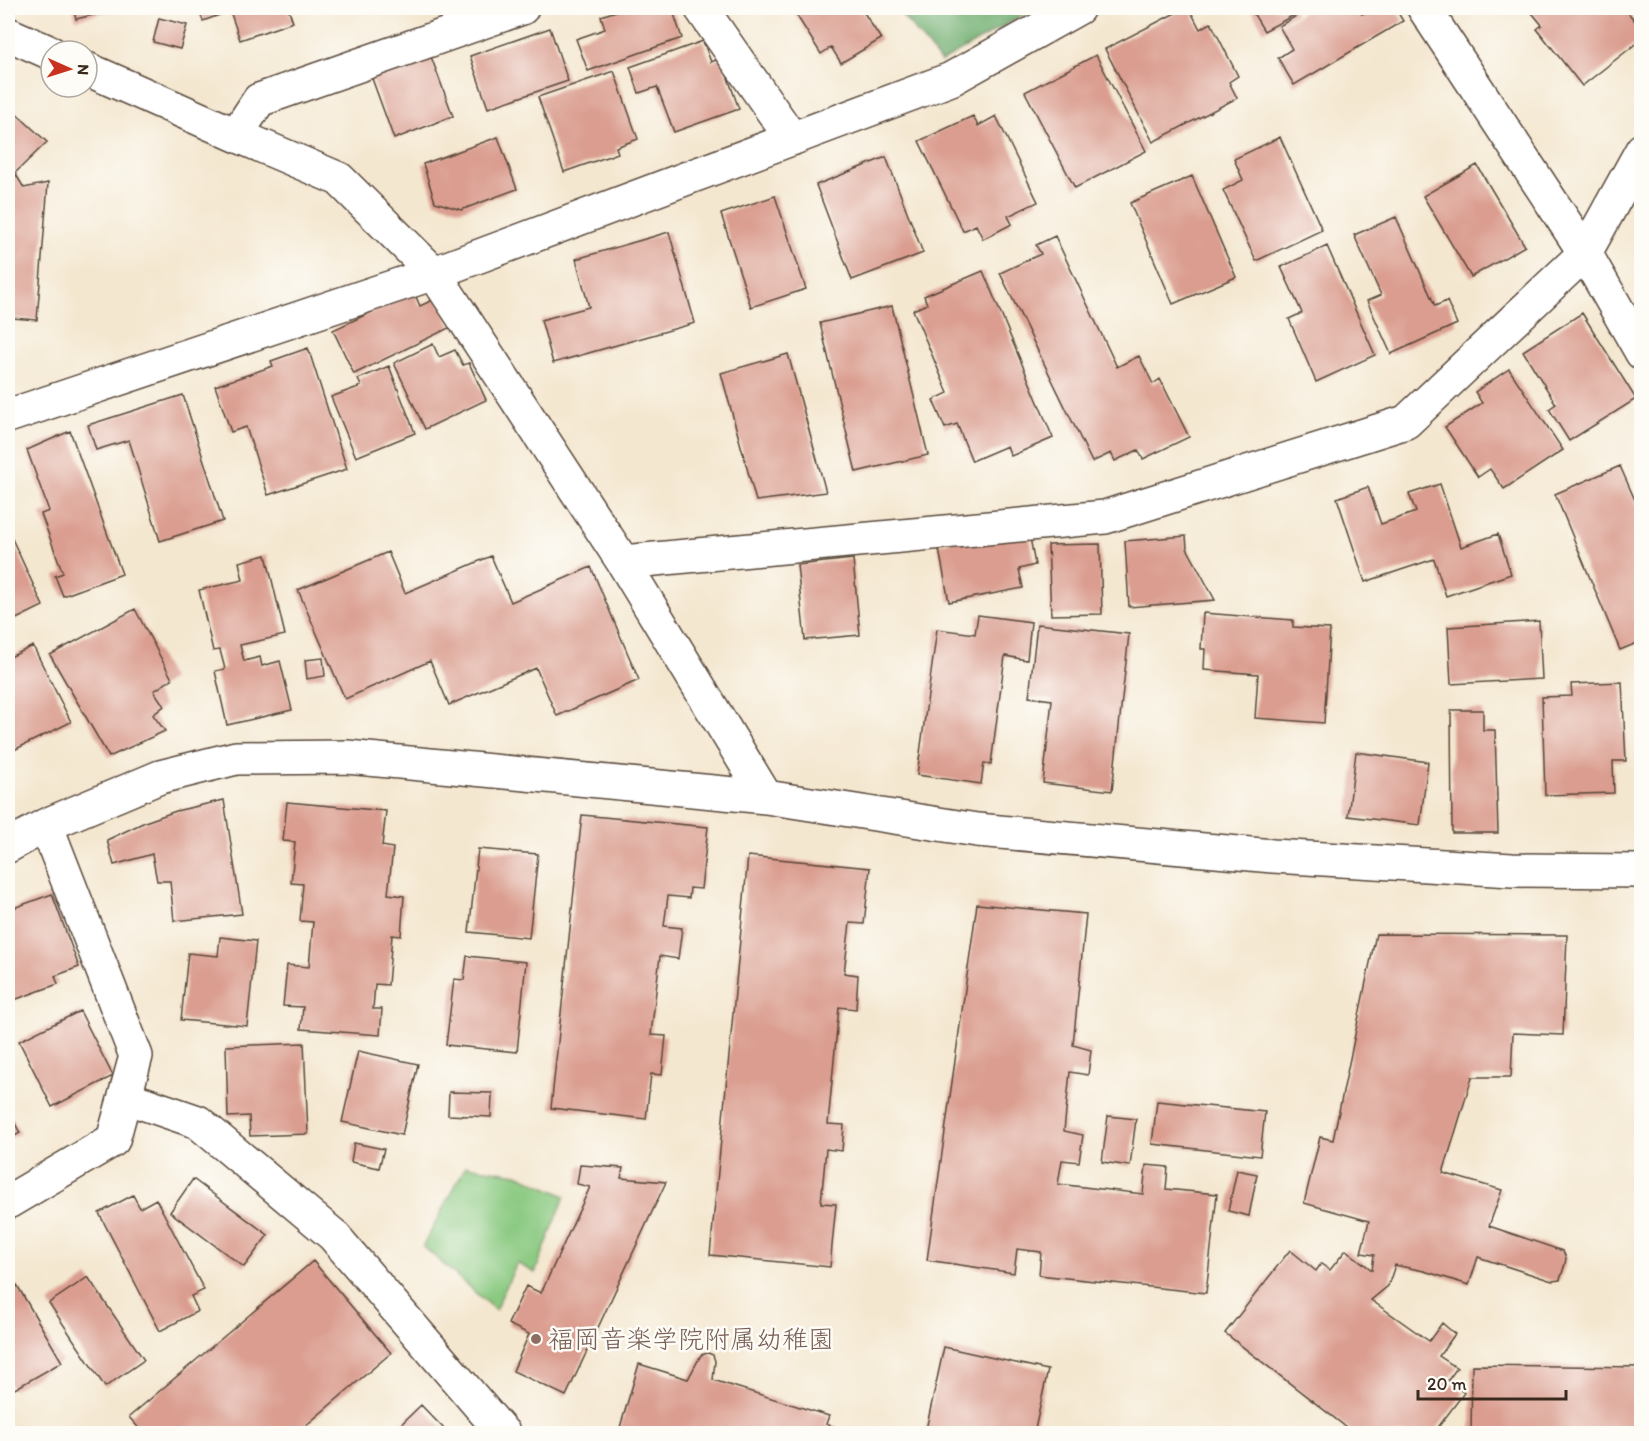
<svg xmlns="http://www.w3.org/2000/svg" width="1649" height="1441" viewBox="0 0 1649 1441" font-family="Itim,'Klee One',sans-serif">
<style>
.green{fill:#89c980;stroke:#627a4f;stroke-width:1.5}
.forest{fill:#6ead6e;stroke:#546c46;stroke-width:1.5}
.building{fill:#da9d8f}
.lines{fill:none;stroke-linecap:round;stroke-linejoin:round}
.minor-casing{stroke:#574639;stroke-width:36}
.minor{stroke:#fff;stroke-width:33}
.education-dot{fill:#8d6e63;stroke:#fdfcf7;stroke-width:2}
.labels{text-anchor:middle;stroke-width:5;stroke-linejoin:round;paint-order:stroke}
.education-label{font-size:26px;fill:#785e54;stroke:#fdfcf7;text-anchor:start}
</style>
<rect width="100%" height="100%" fill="#fdfcf7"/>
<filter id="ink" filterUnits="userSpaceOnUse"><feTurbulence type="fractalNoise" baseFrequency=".0167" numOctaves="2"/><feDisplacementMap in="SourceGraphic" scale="12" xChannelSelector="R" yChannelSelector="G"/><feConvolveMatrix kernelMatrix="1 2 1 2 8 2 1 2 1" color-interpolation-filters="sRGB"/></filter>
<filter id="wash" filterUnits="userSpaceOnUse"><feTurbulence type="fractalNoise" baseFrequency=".008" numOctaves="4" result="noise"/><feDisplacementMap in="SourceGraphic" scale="24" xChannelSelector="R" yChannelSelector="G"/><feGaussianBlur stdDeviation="1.35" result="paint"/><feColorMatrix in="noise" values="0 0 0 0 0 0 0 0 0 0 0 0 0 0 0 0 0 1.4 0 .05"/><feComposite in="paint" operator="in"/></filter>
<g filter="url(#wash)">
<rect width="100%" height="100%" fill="#f4e7d0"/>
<path class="green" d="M 466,1166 L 517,1174 L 565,1196 L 535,1273 L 517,1263 L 495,1310 L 423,1246 Z"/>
<path class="forest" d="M 896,8 L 1035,8 L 941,62 Z"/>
<g id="blocks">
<path class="building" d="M 73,8 L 122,8 L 76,19 Z
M 198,8 L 288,8 L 293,22 L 240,40 L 230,11 L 203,21 Z
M 625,8 L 672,8 L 682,38 L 588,71 L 576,39 L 605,29 L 601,16 Z
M 792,8 L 861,8 L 881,39 L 841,63 L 831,47 L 821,54 Z
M 1185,8 L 1189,8 L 1200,29 L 1211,23 L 1238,76 L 1229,82 L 1237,98 L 1153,142 L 1105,49 Z
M 1250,8 L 1292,8 L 1296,14 L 1264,31 Z
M 1310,8 L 1358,8 L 1362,14 L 1374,8 L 1395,8 L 1403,21 L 1294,85 L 1278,58 L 1292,49 L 1279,26 Z
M 1528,8 L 1624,8 L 1642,29 L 1642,39 L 1582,86 L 1537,29 L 1542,25 Z
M 159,18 L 187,25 L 180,49 L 153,42 Z
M 550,28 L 568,81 L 488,108 L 470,56 Z
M 703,41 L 711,62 L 721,58 L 739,109 L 674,132 L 657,87 L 639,93 L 630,67 Z
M 429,51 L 453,116 L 394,139 L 370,73 Z
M 1096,55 L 1146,151 L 1075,188 L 1025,92 Z
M 614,71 L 638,139 L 616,147 L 618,153 L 564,172 L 538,97 Z
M 8,106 L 47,142 L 15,173 L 24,188 L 48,183 L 37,320 L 12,318 L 8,329 Z
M 973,116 L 978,126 L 996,116 L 1038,202 L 1008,216 L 1012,224 L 983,239 L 976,225 L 963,231 L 919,141 Z
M 498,137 L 517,189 L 461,210 L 435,202 L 423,164 Z
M 1280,137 L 1322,230 L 1256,261 L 1223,190 L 1243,180 L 1234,159 Z
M 886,157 L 923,253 L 852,280 L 816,185 Z
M 1477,165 L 1525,246 L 1471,277 L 1423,196 Z
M 1192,176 L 1236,277 L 1173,304 L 1130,203 Z
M 775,196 L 806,289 L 751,307 L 721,214 Z
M 1396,217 L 1435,306 L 1447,301 L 1457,324 L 1391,354 L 1367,301 L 1381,295 L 1354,235 Z
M 669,232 L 695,323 L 553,363 L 541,320 L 589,307 L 576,259 Z
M 1055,236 L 1117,367 L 1139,356 L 1153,384 L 1160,379 L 1189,437 L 1143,459 L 1138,450 L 1115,461 L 1111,453 L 1092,462 L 1000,273 L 1041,254 L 1036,245 Z
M 1327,246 L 1375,355 L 1316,382 L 1289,319 L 1302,313 L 1281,267 Z
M 983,271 L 1053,438 L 1011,456 L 1007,446 L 972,461 L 957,424 L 945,428 L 933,400 L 948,393 L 913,310 L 927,304 L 924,296 Z
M 414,292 L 420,306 L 437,298 L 451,327 L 354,374 L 333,330 Z
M 892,306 L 928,455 L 856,472 L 820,323 Z
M 1582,313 L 1636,399 L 1569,441 L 1549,409 L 1556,404 L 1523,351 Z
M 433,344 L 439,357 L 455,350 L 463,365 L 469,363 L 486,400 L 425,429 L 394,363 Z
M 308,348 L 347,469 L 268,495 L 246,427 L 231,432 L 215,386 L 273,366 L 271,361 Z
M 788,354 L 826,492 L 756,501 L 721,373 Z
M 389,366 L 415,433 L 356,457 L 331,397 L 361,386 L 358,379 Z
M 1509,369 L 1563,450 L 1504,489 L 1490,469 L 1478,477 L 1445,427 L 1482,403 L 1475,392 Z
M 183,395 L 223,521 L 160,541 L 129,440 L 96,450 L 88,425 Z
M 70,431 L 122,574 L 63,596 L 55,576 L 63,573 L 41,514 L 49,511 L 27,450 Z
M 1620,466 L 1642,516 L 1642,641 L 1620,650 L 1555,494 Z
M 1440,484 L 1461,547 L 1498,534 L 1511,574 L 1446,596 L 1434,559 L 1365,582 L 1337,498 L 1368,487 L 1381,524 L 1416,512 L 1409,494 Z
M 1028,526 L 1035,565 L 1019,569 L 1023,588 L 949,602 L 938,544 Z
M 8,530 L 43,606 L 8,623 Z
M 1186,536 L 1187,548 L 1215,600 L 1129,607 L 1125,541 Z
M 1100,544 L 1102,614 L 1051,615 L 1048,545 Z
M 388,552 L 405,593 L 491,556 L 511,602 L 591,567 L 639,680 L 557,716 L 536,668 L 449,705 L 430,661 L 345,699 L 298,590 Z
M 266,555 L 285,635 L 240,645 L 244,661 L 260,657 L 262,666 L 280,661 L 292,710 L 227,725 L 215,671 L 225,669 L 220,650 L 213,651 L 199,590 L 243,580 L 239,562 Z
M 853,559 L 860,635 L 805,640 L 797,565 Z
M 135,609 L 172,679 L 154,691 L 164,706 L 153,715 L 165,731 L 109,757 L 50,655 Z
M 1203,613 L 1293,620 L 1293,627 L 1330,629 L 1324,723 L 1255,718 L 1258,674 L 1204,670 L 1205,649 L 1201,649 Z
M 978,615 L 1031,622 L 1027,660 L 1005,656 L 991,764 L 984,763 L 981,784 L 917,775 L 937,629 L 975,634 Z
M 1539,621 L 1542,679 L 1451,684 L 1448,627 Z
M 1037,624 L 1129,634 L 1112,791 L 1043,783 L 1052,700 L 1029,697 Z
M 33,646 L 71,722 L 8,753 L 8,658 Z
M 323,658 L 325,676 L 307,679 L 305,660 Z
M 1622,682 L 1626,761 L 1613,761 L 1614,793 L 1545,795 L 1542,697 L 1572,696 L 1571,684 Z
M 1451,710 L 1483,710 L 1483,730 L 1495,730 L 1498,833 L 1452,833 Z
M 1356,752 L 1428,762 L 1420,825 L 1348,816 Z
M 224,800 L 242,914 L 174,921 L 170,881 L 157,881 L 152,854 L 114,865 L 107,840 L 145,822 L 176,811 Z
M 287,802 L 386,811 L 382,846 L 393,848 L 388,894 L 404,896 L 401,936 L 392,935 L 388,985 L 375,984 L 373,1009 L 382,1009 L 380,1035 L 301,1029 L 303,1007 L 283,1006 L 287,965 L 309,967 L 313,922 L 300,921 L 303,884 L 291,883 L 295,842 L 283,841 Z
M 582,815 L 708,827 L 701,889 L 690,888 L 689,898 L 668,896 L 664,926 L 682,928 L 678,959 L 660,956 L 651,1035 L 666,1036 L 662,1075 L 651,1074 L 646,1119 L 551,1108 Z
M 478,849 L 538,854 L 529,938 L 469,932 Z
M 748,856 L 870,868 L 864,924 L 850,923 L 844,973 L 858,975 L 856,1009 L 839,1007 L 828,1124 L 844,1125 L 842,1151 L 826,1149 L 821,1203 L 836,1204 L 830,1267 L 710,1255 Z
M 52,894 L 79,967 L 55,976 L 58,984 L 14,1000 L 8,981 L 8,910 Z
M 977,904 L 1086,914 L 1073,1045 L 1091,1050 L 1088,1075 L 1070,1072 L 1064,1131 L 1083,1135 L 1079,1162 L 1062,1160 L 1058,1184 L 1143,1194 L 1146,1165 L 1168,1167 L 1166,1189 L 1217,1194 L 1206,1293 L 1039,1275 L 1041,1252 L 1017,1249 L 1014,1273 L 927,1260 Z
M 1376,934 L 1567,935 L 1563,1035 L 1513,1033 L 1511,1077 L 1472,1077 L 1443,1173 L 1502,1190 L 1489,1226 L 1563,1251 L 1566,1258 L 1565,1264 L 1560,1280 L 1552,1281 L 1478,1257 L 1469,1285 L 1424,1271 L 1395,1265 L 1388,1286 L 1371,1300 L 1429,1341 L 1442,1323 L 1455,1334 L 1439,1356 L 1457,1368 L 1448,1380 L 1464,1393 L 1433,1434 L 1355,1434 L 1225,1333 L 1290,1250 L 1316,1271 L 1321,1264 L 1330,1270 L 1346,1250 L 1372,1270 L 1374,1255 L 1361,1253 L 1369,1221 L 1304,1203 L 1320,1137 L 1333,1140 Z
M 220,937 L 256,941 L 247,1026 L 181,1020 L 188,953 L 218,956 Z
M 467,956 L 526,962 L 517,1052 L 446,1045 L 454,979 L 464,980 Z
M 80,1011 L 113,1076 L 52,1107 L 19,1041 Z
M 304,1043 L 308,1134 L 250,1136 L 249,1116 L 228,1117 L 226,1046 Z
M 358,1051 L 418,1064 L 402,1135 L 342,1122 Z
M 449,1092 L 492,1093 L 491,1117 L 448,1115 Z
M 1157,1101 L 1265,1112 L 1260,1156 L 1152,1144 Z
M 8,1110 L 20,1133 L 8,1140 Z
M 1108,1116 L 1136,1119 L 1130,1166 L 1102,1162 Z
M 354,1143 L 384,1149 L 379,1168 L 351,1162 Z
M 580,1165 L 623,1168 L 621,1178 L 666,1182 L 566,1396 L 513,1371 L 529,1334 L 508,1324 L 526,1286 L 541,1293 L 590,1187 L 577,1184 Z
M 1237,1170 L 1257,1174 L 1249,1216 L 1228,1211 Z
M 193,1179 L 268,1235 L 244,1267 L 170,1212 Z
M 133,1195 L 140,1208 L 156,1199 L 204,1290 L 191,1296 L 198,1311 L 160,1331 L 99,1213 Z
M 313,1261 L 391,1353 L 296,1434 L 144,1434 L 129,1417 Z
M 88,1277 L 144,1360 L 105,1387 L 49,1303 Z
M 17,1285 L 62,1362 L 13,1390 L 8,1381 L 8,1290 Z
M 944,1347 L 1048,1370 L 1034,1434 L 925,1434 Z
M 708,1353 L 713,1355 L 715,1361 L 713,1380 L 829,1416 L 826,1424 L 841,1429 L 840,1434 L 618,1434 L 639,1364 L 688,1379 L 701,1355 Z
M 1472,1365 L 1642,1367 L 1642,1434 L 1471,1434 Z
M 421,1405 L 449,1434 L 391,1434 Z"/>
</g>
</g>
<g filter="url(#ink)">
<use href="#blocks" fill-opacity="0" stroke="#574639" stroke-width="1.5"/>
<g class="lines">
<g class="minor-casing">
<path id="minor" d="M 701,8 L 792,139
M 8,34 L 51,53
M 87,69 L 236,135 L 339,179 L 434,273 L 623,562 L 766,797
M 236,135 L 259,100 L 522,8
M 1642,150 L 1585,253 L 1642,353
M 8,416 L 434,273 L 951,79 L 1078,8
M 623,562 L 1105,517 L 1406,422 L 1585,253 L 1424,8
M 8,846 L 46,825 L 160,777 L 236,758 L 347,757 L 766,797 L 977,830 L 1273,856 L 1512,870 L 1642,871
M 125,1097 L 198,1122 L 333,1235 L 504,1434
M 8,1202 L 113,1140 L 136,1056 L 46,825"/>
</g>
<use href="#minor" class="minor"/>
</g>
</g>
<circle class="education-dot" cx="536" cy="1339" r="6"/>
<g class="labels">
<g class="education-label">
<text x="548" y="1348">福岡音楽学院附属幼稚園</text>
</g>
</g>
<rect width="1649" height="1441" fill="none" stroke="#fdfcf7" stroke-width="30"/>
<g transform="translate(69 69) rotate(93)"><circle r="28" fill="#fdfcf7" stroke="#afa8a0" stroke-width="1.5"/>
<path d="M0-4.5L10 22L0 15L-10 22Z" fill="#c8321e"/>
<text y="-9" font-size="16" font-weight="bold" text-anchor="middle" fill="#3b2a1e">N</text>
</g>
<path d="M1418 1390v9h148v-9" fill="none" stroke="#3b2a1e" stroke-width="3"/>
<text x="1427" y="1390" font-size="18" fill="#3b2a1e" stroke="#fdfcf7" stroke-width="4.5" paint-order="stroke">20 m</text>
</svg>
